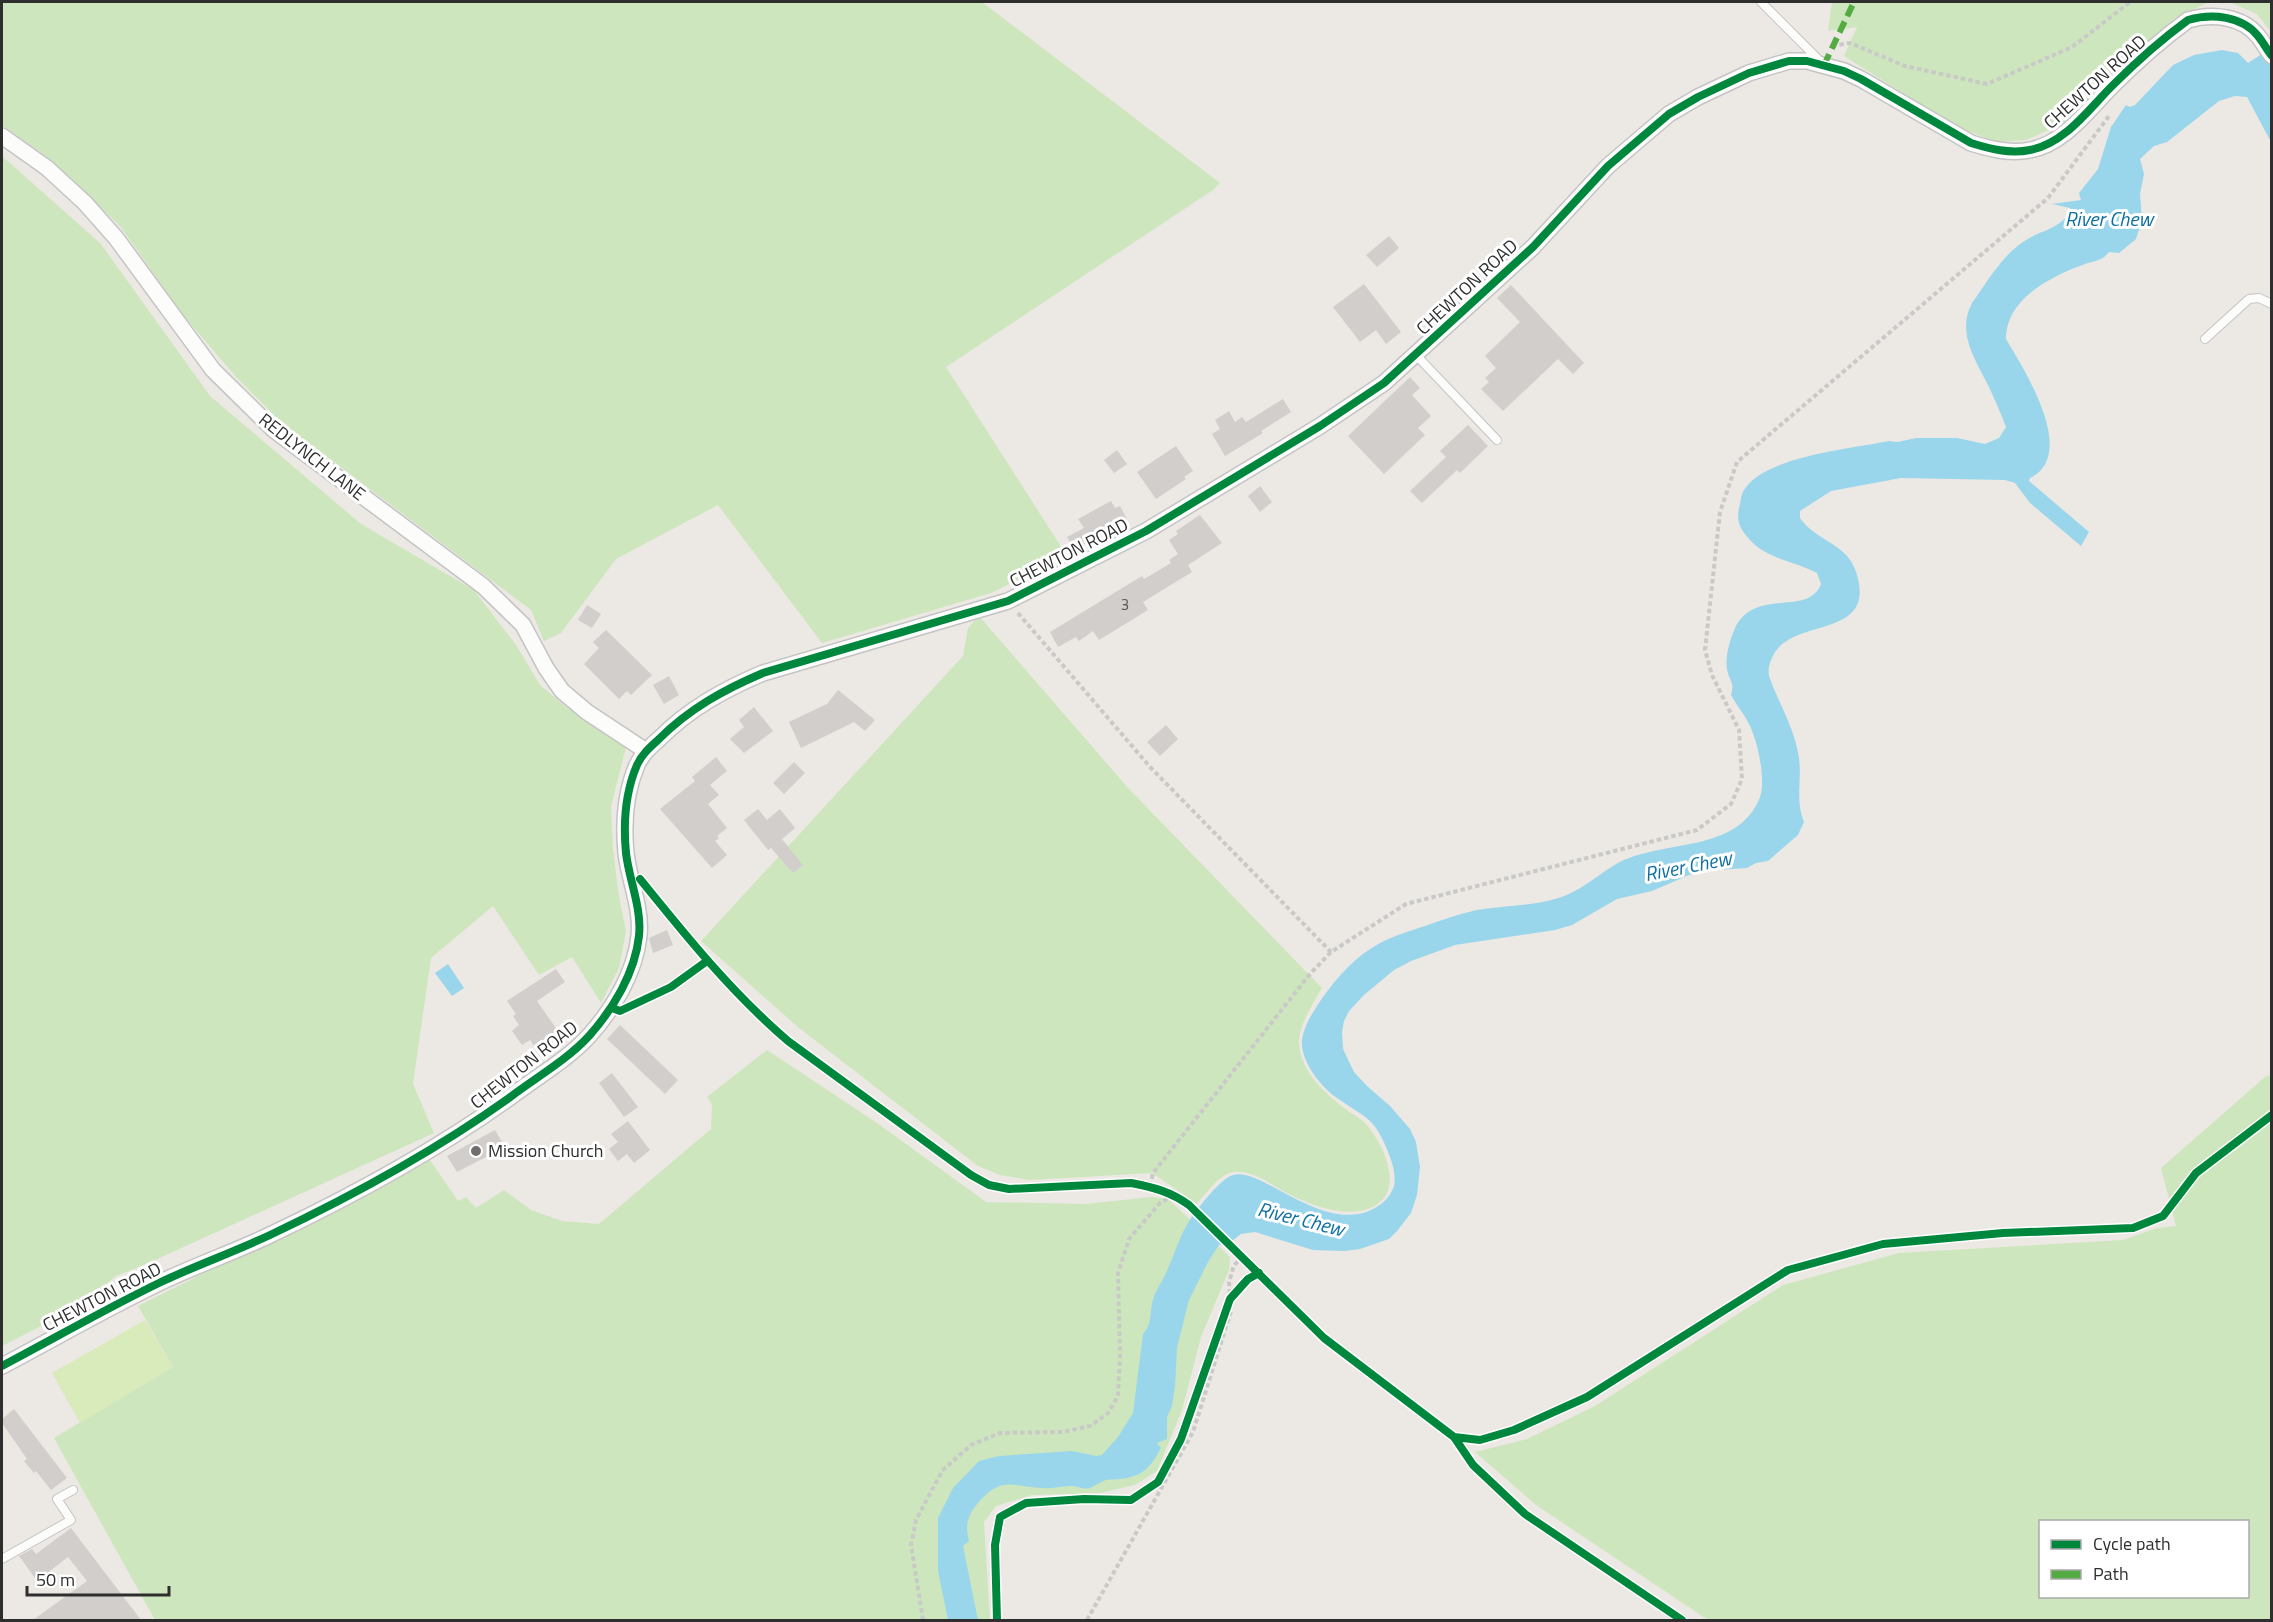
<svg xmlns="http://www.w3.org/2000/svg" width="2273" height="1622" viewBox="0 0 2273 1622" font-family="'Titillium Web',sans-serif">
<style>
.green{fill:#cee6be;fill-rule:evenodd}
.pitch{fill:#d9eabb}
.water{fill:#99d6ec}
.building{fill:#d1cecb}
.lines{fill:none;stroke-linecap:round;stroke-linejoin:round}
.lane-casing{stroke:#c5c4c5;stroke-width:10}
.street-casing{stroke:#c5c4c5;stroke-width:18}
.path{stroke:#c9c9c8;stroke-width:4;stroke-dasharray:4.5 3;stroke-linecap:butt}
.lane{stroke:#fcfcfb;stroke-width:8}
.street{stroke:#fcfcfb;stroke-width:15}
.quiet{stroke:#54ab44;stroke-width:6;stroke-dasharray:12 6;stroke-linecap:butt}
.cycleway-casing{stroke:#fff;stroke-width:11}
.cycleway{stroke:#00873e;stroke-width:8}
.poi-dot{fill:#706f6e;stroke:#fff;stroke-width:2}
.labels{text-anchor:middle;stroke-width:6;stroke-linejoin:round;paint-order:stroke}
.number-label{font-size:15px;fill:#585857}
.street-label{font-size:18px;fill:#2e2e2e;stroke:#fff}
.poi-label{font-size:18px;fill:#2e2e2e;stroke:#fff;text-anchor:start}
.water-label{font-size:20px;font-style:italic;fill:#0d6fa3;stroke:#fff}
</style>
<rect width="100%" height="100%" fill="#ece8e4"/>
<path class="green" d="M 2,2 L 982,2 L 1220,183 L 1213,190 L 946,367 L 1067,556 L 991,593 L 822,643 L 718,505 L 616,559 L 561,633 L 544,641 L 531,610 L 283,424 L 237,378 L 183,315 L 120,226 L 50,159 L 2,125 Z
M 1832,2 L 2209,2 L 2175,18 L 2062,124 L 2026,140 L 1995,142 L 1952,124 L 1844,56 L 1857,27 L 1828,31 Z
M 2229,2 L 2271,2 L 2271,32 L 2257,14 Z
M 2,156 L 101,244 L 210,396 L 361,524 L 474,590 L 516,645 L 540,685 L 565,706 L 626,747 L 611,807 L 613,849 L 619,897 L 626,931 L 619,968 L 601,1003 L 572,957 L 539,975 L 493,906 L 431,958 L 413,1084 L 434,1133 L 142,1266 L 116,1276 L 79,1307 L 2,1346 Z
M 979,616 L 1129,789 L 1322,988 C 1314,1002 1298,1027 1299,1043 C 1301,1073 1326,1094 1348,1111 C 1354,1115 1362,1119 1366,1124 C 1381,1141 1400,1179 1383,1199 C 1361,1223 1317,1208 1293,1196 C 1275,1188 1255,1170 1234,1172 C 1219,1174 1206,1194 1197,1204 L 1152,1173 L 1030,1180 L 1000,1175 L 978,1166 L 799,1028 L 701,941 L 963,656 L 968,628 Z
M 767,1050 L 877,1123 L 986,1202 L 1085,1204 L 1152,1197 L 1168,1199 L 1230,1257 L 1229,1270 L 1201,1337 L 1182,1410 L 1157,1471 L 1135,1485 L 1100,1493 L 1032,1495 L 996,1506 L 984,1522 L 990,1620 L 155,1620 L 54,1438 L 173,1367 L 138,1306 L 430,1160 L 458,1201 L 466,1197 L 476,1208 L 504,1190 L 531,1210 L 562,1221 L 599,1224 L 711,1129 L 712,1105 L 707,1097 Z
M 2271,1075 L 2271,1620 L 1708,1620 L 1536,1505 L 1475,1452 L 1527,1439 L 1595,1406 L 1783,1285 L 1899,1253 L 2123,1240 L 2157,1228 L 2176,1226 L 2161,1168 L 2265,1077 ZM 2040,1522 L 2248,1522 L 2248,1596 L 2040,1596 Z"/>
<path class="pitch" d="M 145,1320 L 173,1367 L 80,1423 L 52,1373 Z"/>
<path class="water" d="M 2271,48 L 2271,142 L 2247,97 L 2235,96 L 2219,101 L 2167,142 L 2154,146 L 2140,159 L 2144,174 L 2140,194 L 2142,221 L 2136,239 L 2119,253 L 2109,252 C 2101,262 2096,260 2085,264 C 2052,276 2006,298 2006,339 C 2023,368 2079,454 2030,478 L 2029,481 L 2089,532 L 2081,546 L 2030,503 L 2015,483 L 2005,480 L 1901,478 L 1831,491 L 1800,511 L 1800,518 C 1815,541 1849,543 1857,575 C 1876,641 1789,616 1772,658 C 1769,664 1768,669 1769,676 C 1779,704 1795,729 1799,758 C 1802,782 1795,798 1804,822 L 1798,835 L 1768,861 L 1756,863 L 1747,868 L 1715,870 L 1689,875 L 1652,891 L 1617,899 L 1572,925 L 1555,930 L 1455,945 L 1411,961 L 1394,970 L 1364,995 L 1349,1011 L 1344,1021 L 1342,1032 L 1343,1049 L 1354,1072 L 1367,1086 L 1390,1106 L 1410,1129 L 1416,1142 L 1420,1167 L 1417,1195 L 1411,1213 L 1397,1231 L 1389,1239 L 1360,1249 L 1344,1251 L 1313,1250 L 1255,1232 L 1241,1234 L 1232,1241 L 1219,1245 L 1208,1262 L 1189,1300 L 1177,1348 L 1175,1387 L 1172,1406 L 1167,1417 L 1167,1439 L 1157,1443 L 1161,1448 C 1150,1468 1144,1476 1120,1479 C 1115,1480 1111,1479 1106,1480 C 1100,1482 1095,1486 1090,1488 C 1085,1490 1077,1486 1072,1486 C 1063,1486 1053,1489 1044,1488 C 1013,1487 1002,1475 978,1503 C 967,1516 965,1525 969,1541 L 963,1546 L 978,1620 L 948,1620 L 938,1571 L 938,1518 L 953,1488 L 979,1461 L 999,1456 L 1072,1451 L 1096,1456 L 1102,1455 L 1118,1437 L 1133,1413 L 1143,1334 C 1153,1323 1149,1313 1153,1300 C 1155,1291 1162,1282 1166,1273 C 1174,1256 1180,1234 1191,1218 C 1199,1207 1220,1179 1233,1175 C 1260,1166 1319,1231 1369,1211 C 1380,1206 1390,1199 1394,1186 C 1396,1177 1393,1165 1390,1157 C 1385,1144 1379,1129 1369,1120 C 1358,1111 1345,1104 1334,1096 C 1319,1084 1300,1060 1302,1040 C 1304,1024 1315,1009 1323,997 C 1339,975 1356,956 1380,943 C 1395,935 1410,931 1425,926 C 1442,920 1459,914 1477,910 C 1503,906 1530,906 1555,899 C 1579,893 1597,875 1618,863 C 1663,839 1738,854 1760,797 C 1766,780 1758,743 1750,726 C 1745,715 1737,706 1731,695 C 1735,681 1729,682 1727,669 C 1725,656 1730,639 1735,628 C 1755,587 1809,617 1821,584 L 1817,573 C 1797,562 1772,560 1754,544 C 1740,530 1735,522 1740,504 C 1741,500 1741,494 1744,490 C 1765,456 1851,449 1889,441 L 1898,442 L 1916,438 L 1957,438 L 1985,444 L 1999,438 L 2006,427 C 2001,414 1995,400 1989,387 C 1976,360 1956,333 1972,303 C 1987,282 2002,256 2023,242 C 2042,229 2054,232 2070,213 L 2070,208 L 2052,204 L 2081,200 L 2079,193 L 2098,169 L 2111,127 L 2126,105 L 2130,107 L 2135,105 L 2173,65 L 2194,55 L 2222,50 L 2238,53 L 2248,63 Z
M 448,964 L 464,988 L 452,996 L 435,973 Z"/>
<path class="building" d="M 1389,236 L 1399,248 L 1377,267 L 1366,255 Z
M 1364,284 L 1401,332 L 1386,344 L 1376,330 L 1360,342 L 1333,307 Z
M 1511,285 L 1584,363 L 1573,374 L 1558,359 L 1503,411 L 1481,389 L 1489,382 L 1485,378 L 1496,368 L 1485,356 L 1520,322 L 1497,298 Z
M 1410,377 L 1420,388 L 1412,395 L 1431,416 L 1418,428 L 1425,435 L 1384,474 L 1348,436 Z
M 1283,399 L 1291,412 L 1261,431 L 1263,433 L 1225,456 L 1212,434 L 1220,429 L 1215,420 L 1229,411 L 1235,422 L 1242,417 L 1246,422 Z
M 1468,425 L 1488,446 L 1460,473 L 1457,470 L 1422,503 L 1410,491 L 1446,457 L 1440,451 Z
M 1176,446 L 1193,471 L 1184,477 L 1186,479 L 1156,499 L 1137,472 Z
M 1117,450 L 1127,464 L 1114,473 L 1104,460 Z
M 1260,486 L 1272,502 L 1260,512 L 1248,496 Z
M 1111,501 L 1115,508 L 1120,506 L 1128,521 L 1074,550 L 1067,537 L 1084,528 L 1078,519 Z
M 1200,515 L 1222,543 L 1188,565 L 1192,572 L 1143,602 L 1148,610 L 1099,640 L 1093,631 L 1079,641 L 1076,637 L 1058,647 L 1050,632 L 1142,576 L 1144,579 L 1171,563 L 1169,560 L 1178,554 L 1169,540 L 1178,534 L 1176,531 Z
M 587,605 L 601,614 L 592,628 L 578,620 Z
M 606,630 L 652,675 L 631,695 L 627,691 L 619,699 L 584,664 L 599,648 L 593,642 Z
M 669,676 L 679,695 L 664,704 L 653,685 Z
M 838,690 L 875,720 L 865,731 L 854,722 L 801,748 L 789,722 L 827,704 Z
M 754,707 L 773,731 L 744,753 L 730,739 L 744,727 L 739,720 Z
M 1166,725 L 1178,739 L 1160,756 L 1147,742 Z
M 716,757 L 727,771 L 710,785 L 719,795 L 708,804 L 727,828 L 717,836 L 719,838 L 715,841 L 727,855 L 712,868 L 660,809 L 695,781 L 692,777 Z
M 794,762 L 805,773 L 784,794 L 773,783 Z
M 758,809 L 767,820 L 780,809 L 795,828 L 782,839 L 803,865 L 793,873 L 771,848 L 768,850 L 744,820 Z
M 667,930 L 673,945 L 653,953 L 649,938 Z
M 556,969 L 565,982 L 537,1001 L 560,1034 L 537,1050 L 530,1040 L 522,1045 L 512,1031 L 519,1025 L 513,1016 L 516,1014 L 507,1001 Z
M 620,1025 L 678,1080 L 665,1094 L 607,1039 Z
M 612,1073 L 638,1107 L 624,1117 L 599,1083 Z
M 628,1121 L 650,1150 L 634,1163 L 627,1154 L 618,1161 L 609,1149 L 618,1142 L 611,1134 Z
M 495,1130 L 505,1147 L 457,1172 L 447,1156 Z
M 14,1409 L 67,1478 L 51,1490 L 36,1471 L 34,1473 L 24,1461 L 27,1459 L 2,1423 L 2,1419 Z
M 71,1528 L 141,1620 L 33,1620 L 87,1581 L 68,1557 L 37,1581 L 19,1556 L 32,1549 L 36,1554 Z"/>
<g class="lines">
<g class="lane-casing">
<path id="lane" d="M 1761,2 L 1821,62
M 2205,339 L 2249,299 L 2259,298 L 2272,304
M 1416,355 L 1497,440
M 2,1559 L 71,1520 L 57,1499 L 73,1490"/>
</g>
<g class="street-casing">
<path id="street" d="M 2,136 L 47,168 L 85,203 L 116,238 L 213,370 L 274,430 L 483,586 L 523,625 L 546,668 L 562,691 L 587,712 L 646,751
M 2,1366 C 55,1338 107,1308 161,1282 C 197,1265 234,1252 270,1235 C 352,1196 435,1151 509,1098 C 535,1078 567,1060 589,1036 C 613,1009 635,973 639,936 C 642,908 629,880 626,853 C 623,822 625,793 637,765 C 642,754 650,747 659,739 C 689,709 723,690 763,673 L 1008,601 L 1146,531 L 1320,426 L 1384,383 L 1533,247 L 1608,166 L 1669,114 L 1698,97 L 1749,73 L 1789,61 L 1807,61 L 1844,71 L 1861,79 L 1971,143 C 1990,149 2010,154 2030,150 C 2064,144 2088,110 2112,86 C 2135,63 2162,39 2188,20 C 2212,13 2242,16 2258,36 C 2263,42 2267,50 2272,56"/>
</g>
<path class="path" d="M 1832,46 L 1850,43 L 1905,66 L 1987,84 L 2072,47 L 2130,2
M 1018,613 L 1150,767 L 1331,952
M 1150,1186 L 1153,1173 L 1310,974 L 1331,952 L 1406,904 L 1697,830 L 1731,804 L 1742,779 L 1739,730 L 1712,675 L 1705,650 L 1720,512 L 1737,462 L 2048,198 L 2109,116
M 923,1620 L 911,1545 L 916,1520 L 942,1471 L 971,1445 L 1000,1433 L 1063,1432 L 1090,1426 L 1108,1413 L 1118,1396 L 1120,1356 L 1118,1273 L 1129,1239 L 1160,1203 L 1175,1195
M 1087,1620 L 1193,1432 L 1231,1311 L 1229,1282 L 1234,1265 L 1243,1257"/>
<use href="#lane" class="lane"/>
<use href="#street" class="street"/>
<path class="quiet" d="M 1824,65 L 1854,2"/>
<g class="cycleway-casing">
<path id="cycleway" d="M 640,879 C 686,936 732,993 788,1041 L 971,1175 L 989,1185 L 1009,1189 L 1131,1183 C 1153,1187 1171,1192 1189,1205 L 1324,1338 L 1454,1437 L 1473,1465 L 1525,1514 L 1682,1620
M 612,1008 L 620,1011 L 671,987 L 707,961
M 2,1366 C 55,1338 107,1308 161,1282 C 197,1265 234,1252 270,1235 C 352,1196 435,1151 509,1098 C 535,1078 567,1060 589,1036 C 613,1009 635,973 639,936 C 642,908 629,880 626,853 C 623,822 625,793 637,765 C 642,754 650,747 659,739 C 689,709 723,690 763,673 L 1008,601 L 1146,531 L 1320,426 L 1384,383 L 1533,247 L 1608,166 L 1669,114 L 1698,97 L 1749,73 L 1789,61 L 1807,61 L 1844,71 L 1861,79 L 1971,143 C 1990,149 2010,154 2030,150 C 2064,144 2088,110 2112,86 C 2135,63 2162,39 2188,20 C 2212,13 2242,16 2258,36 C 2263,42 2267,50 2272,56
M 1454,1437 L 1480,1440 L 1514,1430 L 1587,1397 L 1788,1270 L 1883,1244 L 2003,1233 L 2133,1228 L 2163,1216 L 2196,1173 L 2272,1115
M 997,1620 L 995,1545 L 1000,1517 L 1026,1503 L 1084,1499 L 1131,1500 L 1158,1482 L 1181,1439 L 1230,1299 L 1248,1279 L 1259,1273"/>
</g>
<use href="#cycleway" class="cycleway"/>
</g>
<circle class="poi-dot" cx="476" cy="1151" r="6"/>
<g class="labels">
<g class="number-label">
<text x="1125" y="610">3</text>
</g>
<g class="street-label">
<text transform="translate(2095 82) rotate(-42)" y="6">CHEWTON ROAD</text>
<text transform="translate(1467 287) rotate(-43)" y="6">CHEWTON ROAD</text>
<text transform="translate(312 457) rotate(38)" y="6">REDLYNCH LANE</text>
<text transform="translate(1069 553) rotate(-27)" y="6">CHEWTON ROAD</text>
<text transform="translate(524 1065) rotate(-38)" y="6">CHEWTON ROAD</text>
<text transform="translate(102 1297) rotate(-27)" y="6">CHEWTON ROAD</text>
</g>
<g class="poi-label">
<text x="488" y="1157">Mission Church</text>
</g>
<g class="water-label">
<text x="2109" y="226">River Chew</text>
<text transform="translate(1688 866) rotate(-11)" y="7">River Chew</text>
<text transform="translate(1301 1219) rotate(14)" y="7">River Chew</text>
</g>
</g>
<rect width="2273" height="1622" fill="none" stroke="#2e2e2e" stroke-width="6"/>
<rect x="2039" y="1520" width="210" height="78" fill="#ffffff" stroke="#ababab" stroke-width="1.5"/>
<rect x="2051" y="1540" width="30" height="9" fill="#00873e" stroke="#ababab" stroke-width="1.5"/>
<text x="2093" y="1550" font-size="18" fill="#2e2e2e">Cycle path</text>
<rect x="2051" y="1570" width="30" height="9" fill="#54ab44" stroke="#ababab" stroke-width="1.5"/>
<text x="2093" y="1580" font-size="18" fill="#2e2e2e">Path</text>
<path d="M27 1586v9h142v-9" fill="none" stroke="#2e2e2e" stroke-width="3"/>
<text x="36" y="1586" font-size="18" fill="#2e2e2e" stroke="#ffffff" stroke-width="4.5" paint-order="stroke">50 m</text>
</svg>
